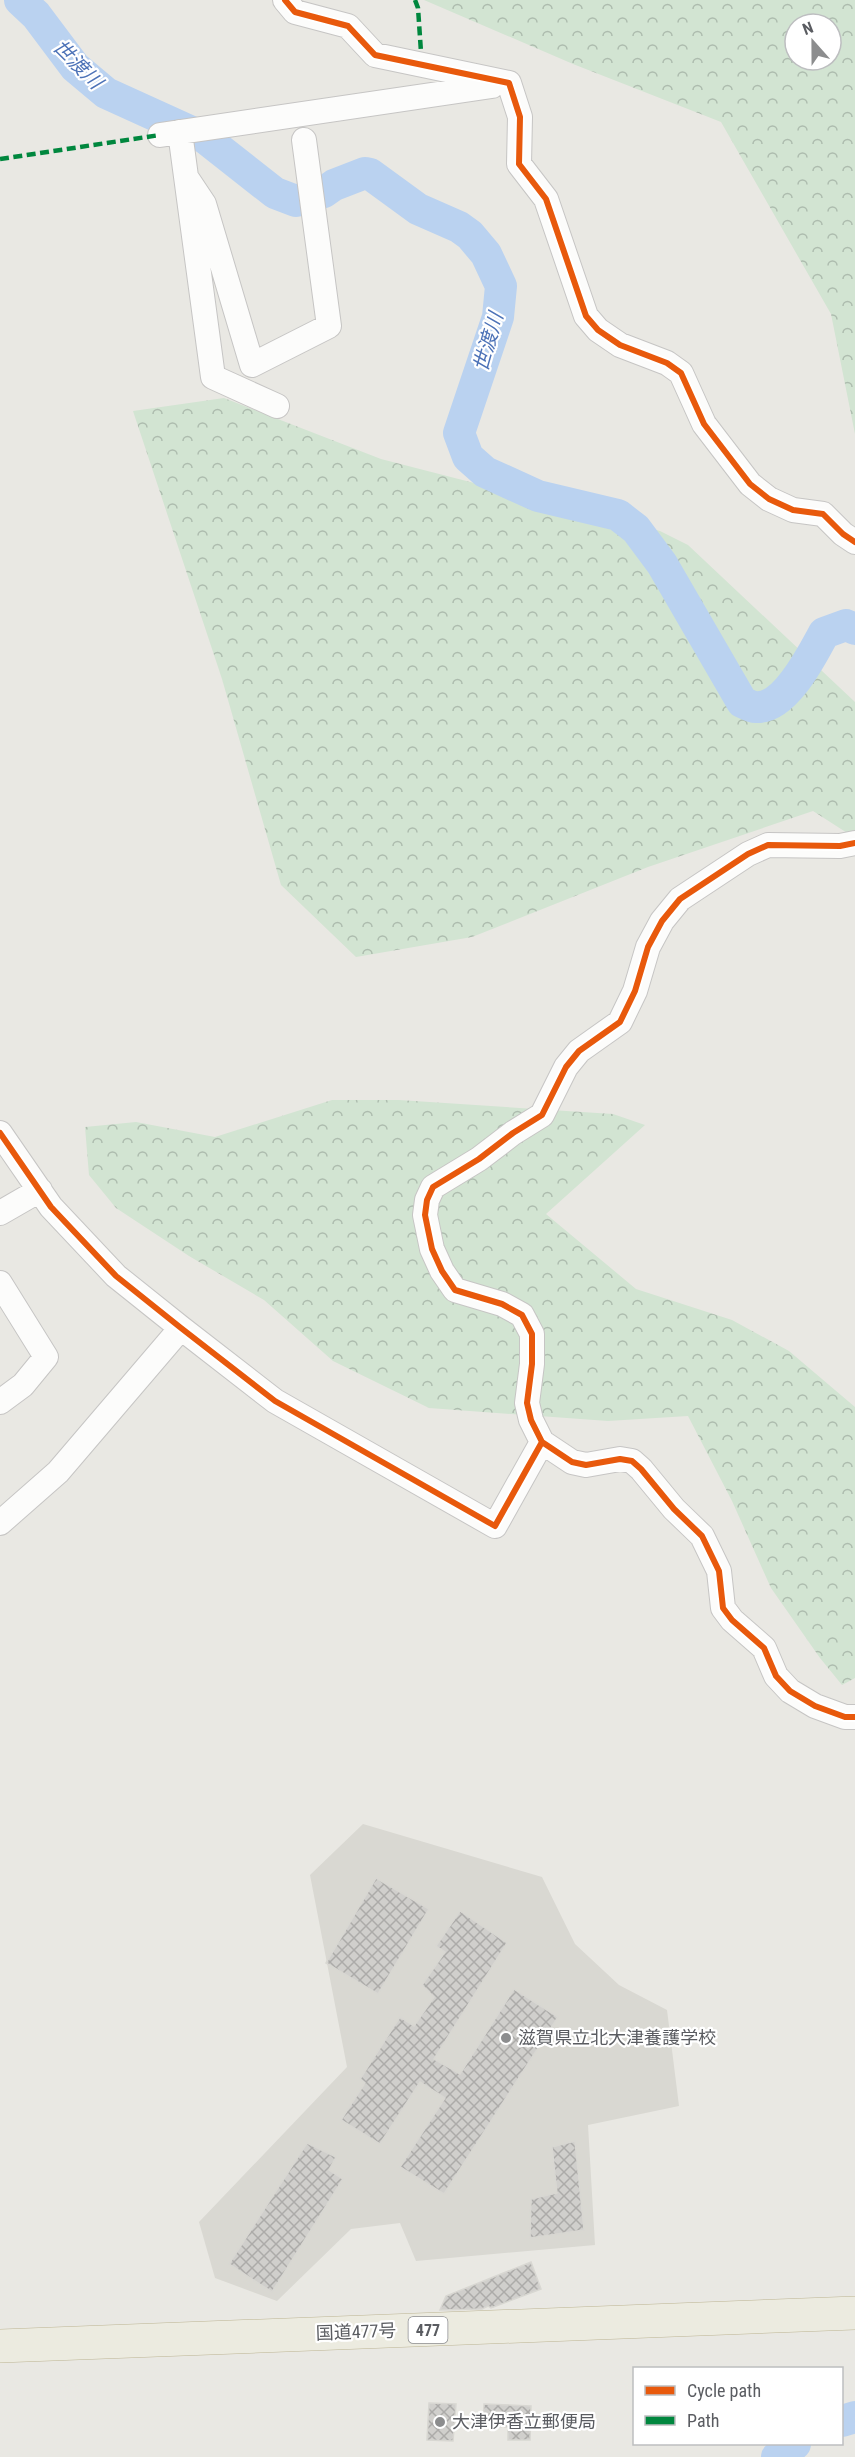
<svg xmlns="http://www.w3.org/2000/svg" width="855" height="2457" viewBox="0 0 855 2457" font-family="'Roboto Condensed','Noto Sans JP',sans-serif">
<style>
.education{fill:#d9d8d2}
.forest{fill:url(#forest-crowns);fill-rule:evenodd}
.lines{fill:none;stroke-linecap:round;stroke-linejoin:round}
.river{stroke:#bad2f0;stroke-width:32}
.building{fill:url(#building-cross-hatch);stroke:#d8d7d2;stroke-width:1.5}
.minor-casing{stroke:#c6c5c4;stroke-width:26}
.highway-casing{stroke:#bdb594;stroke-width:34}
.minor{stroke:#fcfcfb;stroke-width:24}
.highway{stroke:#ecebe0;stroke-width:33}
.quiet{stroke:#00873e;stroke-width:4.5;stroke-dasharray:9 4.5;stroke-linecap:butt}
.cycleway-casing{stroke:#fff;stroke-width:10}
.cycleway{stroke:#e8590c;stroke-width:6}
.poi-dot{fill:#8c8d8e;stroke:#fff;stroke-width:2}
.labels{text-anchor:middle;stroke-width:4.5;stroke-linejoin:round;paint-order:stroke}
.shield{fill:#fff;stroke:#8c8d90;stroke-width:1.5}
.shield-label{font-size:16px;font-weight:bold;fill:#5a5c61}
.poi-label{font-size:18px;fill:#5a5c61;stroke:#fff;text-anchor:start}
.street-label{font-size:18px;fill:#5a5c61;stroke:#fff}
.water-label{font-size:20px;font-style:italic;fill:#4c72b7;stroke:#fff}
</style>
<defs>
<pattern id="forest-crowns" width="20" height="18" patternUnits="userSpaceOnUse" patternTransform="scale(1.5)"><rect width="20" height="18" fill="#d2e4d2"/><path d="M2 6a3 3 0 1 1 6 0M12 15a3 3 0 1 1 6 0" fill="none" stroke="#adbcae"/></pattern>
<pattern id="building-cross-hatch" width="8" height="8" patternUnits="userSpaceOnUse" patternTransform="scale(1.5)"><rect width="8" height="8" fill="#d0cfcc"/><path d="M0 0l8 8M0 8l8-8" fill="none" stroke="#acaba9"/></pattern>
</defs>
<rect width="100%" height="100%" fill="#e9e8e3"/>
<path class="education" d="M 363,1824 L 542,1877 L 575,1944 L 619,1985 L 667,2010 L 679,2106 L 588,2125 L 595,2245 L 416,2261 L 400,2223 L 351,2229 L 277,2301 L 215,2278 L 199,2222 L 347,2067 L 310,1875 Z"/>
<path class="forest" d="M 424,0 L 855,0 L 855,434 L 831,314 L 721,122 L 573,64 ZM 795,24 L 831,24 L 831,60 L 795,60 Z
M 224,398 L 381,459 L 660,531 L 688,545 L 855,702 L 855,838 L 813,811 L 648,867 L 472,937 L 356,957 L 281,885 L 222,679 L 133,411 Z
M 332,1100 L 399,1100 L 613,1114 L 645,1125 L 546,1214 L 636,1289 L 732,1320 L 789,1351 L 855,1407 L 855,1678 L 842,1685 L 820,1658 L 771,1588 L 732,1501 L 688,1416 L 608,1421 L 429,1408 L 333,1361 L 264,1300 L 189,1256 L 116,1208 L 89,1175 L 85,1127 L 136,1122 L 215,1137 Z"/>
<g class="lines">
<path class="river" d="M 20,0 L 36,15 L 75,67 L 106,93 L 205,138 L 275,193 L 296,201 L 324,192 L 334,185 L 365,173 L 370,174 L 418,209 L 459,227 L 470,235 L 486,254 L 501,286 L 498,317 L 459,433 L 468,457 L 485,472 L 538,496 L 618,515 L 636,529 L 662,564 L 742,702 C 745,703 751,707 755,707 C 785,710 812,655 824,633 L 846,625 L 855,629
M 842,2421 L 855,2417
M 777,2457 L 795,2444"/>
</g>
<path class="building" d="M 376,1878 L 429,1909 L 378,1994 L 326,1963 Z
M 460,1911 L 507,1943 L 434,2059 L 460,2074 L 514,1989 L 558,2017 L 444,2194 L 400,2167 L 445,2098 L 420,2082 L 380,2144 L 341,2120 L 365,2083 L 360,2079 L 400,2017 L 414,2026 L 434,1997 L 422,1985 L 445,1952 L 436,1946 Z
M 575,2141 L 584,2230 L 530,2238 L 531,2199 L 557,2193 L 552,2147 Z
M 307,2143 L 336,2157 L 329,2170 L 343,2179 L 272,2292 L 229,2264 Z
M 531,2262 L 541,2289 L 491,2308 L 488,2306 L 482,2309 L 440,2310 L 446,2296 Z
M 429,2403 L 456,2404 L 453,2441 L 427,2440 Z
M 484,2404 L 531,2406 L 530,2440 L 508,2440 L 508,2427 L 483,2426 Z"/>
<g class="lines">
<g class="minor-casing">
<path id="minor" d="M 285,0 L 295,12 L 348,26 L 375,55 L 509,83 L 520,117 L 519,164 L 546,199 L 586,316 L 598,330 L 620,345 L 667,363 L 681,373 L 704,424 L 750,484 L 769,499 L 793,510 L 823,514 L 843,534 L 855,542
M 180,132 L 213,377 L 277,406
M 160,135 L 492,86
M 186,177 L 204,204 L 252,365 L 329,326 L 304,140
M 855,843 L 840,846 L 768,845 L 748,854 L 680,899 L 662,921 L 648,947 L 635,991 L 620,1022 L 579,1051 L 566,1067 L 542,1115 L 513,1133 L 479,1159 L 433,1187 L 427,1200 L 425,1215 L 432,1249 L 442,1271 L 455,1290 L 502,1304 L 522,1315 L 532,1334 L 532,1364 L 527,1403 L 531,1420 L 542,1442 L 572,1462 L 586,1465 L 620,1459 L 632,1461 L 641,1469 L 674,1509 L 702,1536 L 719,1571 L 723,1608 L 732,1620 L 764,1648 L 776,1676 L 790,1691 L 815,1706 L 845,1717 L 855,1717
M 0,1133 L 51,1207 L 116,1276 L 181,1328 L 275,1401 L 495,1526 L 542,1442
M 0,1213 L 40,1190
M 0,1283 L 46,1357 L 23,1385 L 0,1402
M 0,1523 L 58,1472 L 181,1328"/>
</g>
<g class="highway-casing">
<path id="highway" d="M 0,2346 L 855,2313"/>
</g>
<use href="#minor" class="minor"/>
<use href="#highway" class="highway"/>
<path class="quiet" d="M 415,0 L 418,8 L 421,52
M 0,159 L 160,135"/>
<g class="cycleway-casing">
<path id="cycleway" d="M 285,0 L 295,12 L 348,26 L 375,55 L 509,83 L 520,117 L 519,164 L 546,199 L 586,316 L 598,330 L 620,345 L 667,363 L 681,373 L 704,424 L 750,484 L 769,499 L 793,510 L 823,514 L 843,534 L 855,542
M 855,843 L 840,846 L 768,845 L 748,854 L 680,899 L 662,921 L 648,947 L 635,991 L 620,1022 L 579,1051 L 566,1067 L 542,1115 L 513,1133 L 479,1159 L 433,1187 L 427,1200 L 425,1215 L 432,1249 L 442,1271 L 455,1290 L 502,1304 L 522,1315 L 532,1334 L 532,1364 L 527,1403 L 531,1420 L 542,1442 L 572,1462 L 586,1465 L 620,1459 L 632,1461 L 641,1469 L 674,1509 L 702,1536 L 719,1571 L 723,1608 L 732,1620 L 764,1648 L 776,1676 L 790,1691 L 815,1706 L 845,1717 L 855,1717
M 0,1133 L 51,1207 L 116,1276 L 181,1328 L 275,1401 L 495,1526 L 542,1442"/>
</g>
<use href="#cycleway" class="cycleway"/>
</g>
<g class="poi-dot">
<circle cx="506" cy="2038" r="6"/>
<circle cx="440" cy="2422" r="6"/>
</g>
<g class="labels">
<rect class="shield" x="408.5" y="2317" width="39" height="26" rx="4.5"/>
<g class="shield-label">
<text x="428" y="2336">477</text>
</g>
<g class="poi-label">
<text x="518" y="2044">滋賀県立北大津養護学校</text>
<text x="452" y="2428">大津伊香立郵便局</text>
</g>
<g class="street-label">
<text transform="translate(356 2332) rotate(-2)" y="6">国道477号</text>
</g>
<g class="water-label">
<text transform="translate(78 64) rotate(45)" y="7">世渡川</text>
<text transform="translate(488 342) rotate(-74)" y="7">世渡川</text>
</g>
</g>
<rect x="633" y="2367" width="210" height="78" fill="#ffffff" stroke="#bdbec0" stroke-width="1.5"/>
<rect x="645" y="2386" width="30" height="9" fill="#e8590c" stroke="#bdbec0" stroke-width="1.5"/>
<text x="687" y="2397" font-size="18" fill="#5a5c61">Cycle path</text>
<rect x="645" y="2416" width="30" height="9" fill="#00873e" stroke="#bdbec0" stroke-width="1.5"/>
<text x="687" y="2427" font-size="18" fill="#5a5c61">Path</text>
<g transform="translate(813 42) rotate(339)"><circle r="28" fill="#ffffff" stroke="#bdbec0" stroke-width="1.5"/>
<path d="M0-4.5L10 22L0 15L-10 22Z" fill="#8c8d8e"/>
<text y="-9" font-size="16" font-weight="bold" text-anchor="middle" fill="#5a5c61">N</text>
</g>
</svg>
